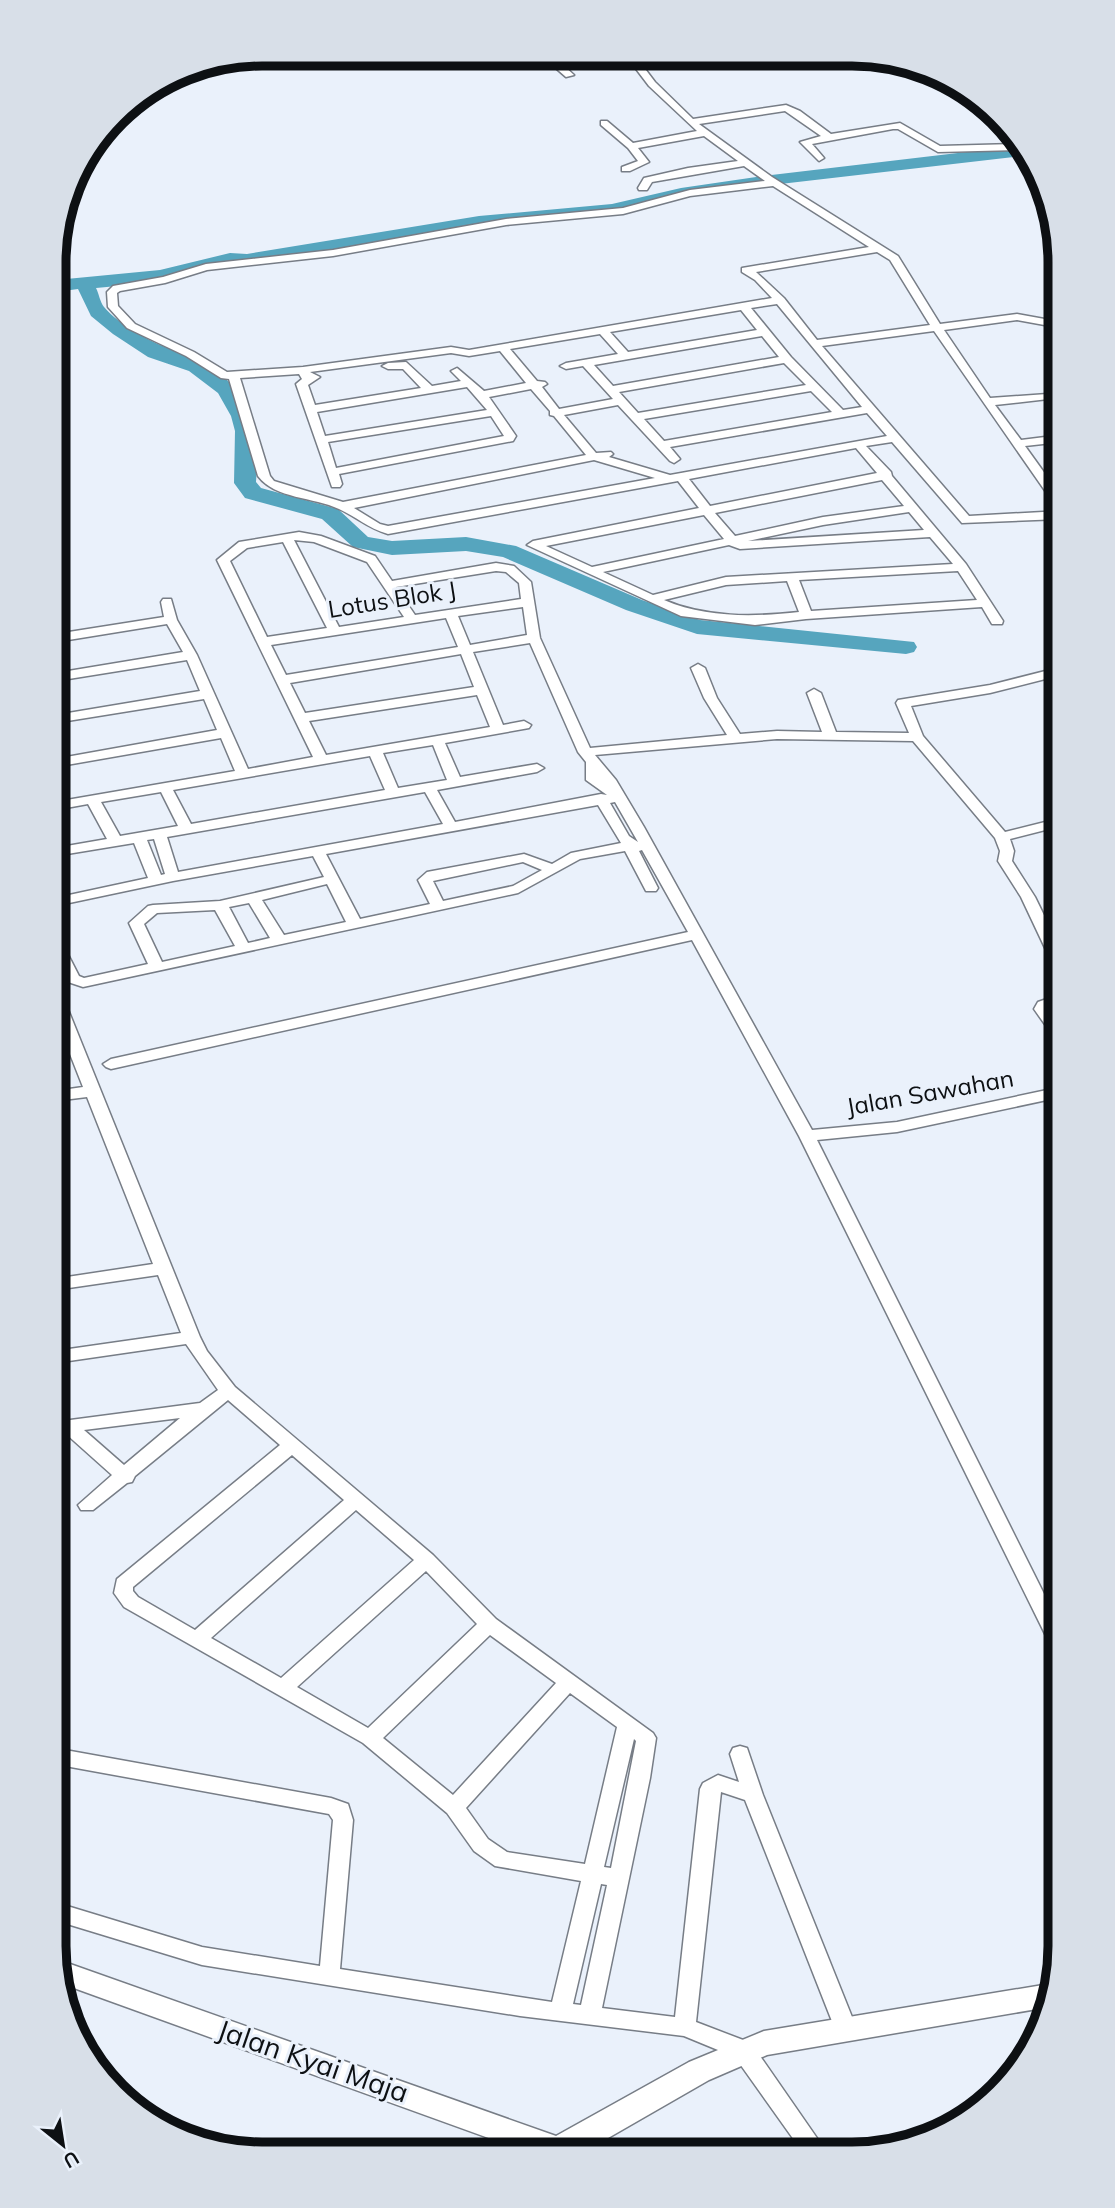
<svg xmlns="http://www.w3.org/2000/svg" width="1115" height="2208" viewBox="0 0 1115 2208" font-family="Mulish,sans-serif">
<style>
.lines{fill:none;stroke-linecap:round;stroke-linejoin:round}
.river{fill:#56a5be;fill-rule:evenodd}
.minor-casing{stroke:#777d86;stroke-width:3}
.major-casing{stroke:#777d86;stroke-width:3}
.minor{fill:#fff;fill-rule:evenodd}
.major{fill:#fff;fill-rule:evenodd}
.labels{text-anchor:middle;stroke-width:6;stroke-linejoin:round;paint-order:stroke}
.street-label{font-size:24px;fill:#0d1013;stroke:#eaf1fb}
.near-street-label{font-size:28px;fill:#0d1013;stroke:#eaf1fb}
.rim{fill:none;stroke:#0d1013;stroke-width:9}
</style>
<rect width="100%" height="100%" fill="#eaf1fb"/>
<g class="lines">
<path class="river" d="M 1017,146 L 1023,156 L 763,186 L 681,198 L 612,214 L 479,226 L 247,266 L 230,265 L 160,282 L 96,288 C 99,294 100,302 104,307 C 112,317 124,324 134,331 C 155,345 175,350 197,360 C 248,382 260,432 256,482 L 261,488 L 338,509 L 368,537 L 392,541 L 466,537 L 516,546 L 642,600 L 700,620 L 914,642 L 917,647 L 914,652 L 906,654 L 697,634 L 626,610 L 503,557 L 466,551 L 392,555 L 353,547 L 322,519 L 245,498 L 234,483 L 235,431 L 231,416 L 218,393 L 189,371 L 148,357 L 113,334 L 91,316 L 78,289 L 56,292 L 56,280 L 160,270 L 230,253 L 247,254 L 479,216 L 612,204 L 681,188 L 763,176 Z"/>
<g class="minor-casing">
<path id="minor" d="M 542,56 L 553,56 L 574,75 L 566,77 Z
M 627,57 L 636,57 L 655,82 L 693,119 L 786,105 L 800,111 L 831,134 L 900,123 L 940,146 L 1015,144 L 1019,150 L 938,152 L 898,129 L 893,129 L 812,144 L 824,158 L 819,161 L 800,142 L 821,136 L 785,111 L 699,124 L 772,177 L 898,256 L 940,324 L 1017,314 L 1061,322 L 1061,328 L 1017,320 L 944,330 L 990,398 L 1061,393 L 1061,397 L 1057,398 L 995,405 L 1021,440 L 1061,435 L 1061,442 L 1025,446 L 1061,496 L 1061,509 L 1057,508 L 934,331 L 822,346 L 969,516 L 1061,511 L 1061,519 L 962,523 L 892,442 L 866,446 L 891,472 L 892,476 L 966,564 L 1003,621 L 1002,624 L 992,624 L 982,607 L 806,619 L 755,625 L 681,616 L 527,545 L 533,541 L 699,508 L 678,481 L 388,534 C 367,528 357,517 339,509 C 314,497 275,499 258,476 L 229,379 L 221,378 L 186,356 L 127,328 L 108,307 L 107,292 L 113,286 L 163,277 L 206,264 L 333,250 L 506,219 L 623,208 L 690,190 L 765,181 L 744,166 L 652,182 L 647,190 L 639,190 L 638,188 L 644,178 L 688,168 L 738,161 L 704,136 L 638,148 L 649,162 L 630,171 L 622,171 L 622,167 L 638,161 L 628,148 L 601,125 L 601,121 L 607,121 L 633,143 L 697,131 L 649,86 ZM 773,186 L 869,247 L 742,268 L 742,272 L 755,280 L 772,298 L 469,350 L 451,347 L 303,367 L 227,372 L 194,352 L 135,324 L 118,306 L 117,293 L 120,291 L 165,283 L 207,270 L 333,256 L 506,225 L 623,214 L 690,196 ZM 877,252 L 890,260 L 930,325 L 817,340 L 784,298 L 756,272 ZM 777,304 L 862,407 L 843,410 L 791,357 L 751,308 ZM 741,310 L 757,330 L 628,352 L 610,332 ZM 600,334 L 618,354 L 566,363 L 560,366 L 566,369 L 583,366 L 613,399 L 559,409 L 542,387 L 547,384 L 545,382 L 537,381 L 510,349 ZM 762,336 L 779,357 L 613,386 L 594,365 ZM 500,351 L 526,383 L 484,391 L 457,368 L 451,371 L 461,381 L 432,386 L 406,362 L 388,363 L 382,366 L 388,369 L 403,369 L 421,388 L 315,405 L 308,385 L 320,377 L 310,372 L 451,353 L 469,356 ZM 784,363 L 806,385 L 638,413 L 619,392 ZM 299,374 L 302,379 L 296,384 L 332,487 L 340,487 L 342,484 L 339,474 L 513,441 L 516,436 L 489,397 L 531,389 L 550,411 L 550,415 L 554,416 L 586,455 L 343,502 L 274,481 L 270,476 L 240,378 ZM 467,387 L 487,410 L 325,436 L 317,412 ZM 811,391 L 832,412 L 664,441 L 644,419 ZM 618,405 L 670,461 L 674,463 L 680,459 L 670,447 L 867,413 L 887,436 L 670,475 L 609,457 L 613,454 L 611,452 L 596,453 L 564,415 ZM 491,416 L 504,436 L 336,468 L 328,442 ZM 856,448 L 877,473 L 710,506 L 689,479 ZM 594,460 L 655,478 L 388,526 L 380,524 L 354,508 ZM 882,480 L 904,506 L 823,517 L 735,536 L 715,513 ZM 909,512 L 924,530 L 748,541 L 823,525 ZM 704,515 L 724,539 L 592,567 L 546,546 ZM 930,537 L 953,564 L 726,577 L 653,595 L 603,572 L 729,545 L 740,549 ZM 958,571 L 977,600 L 811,611 L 799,580 ZM 787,581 L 799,612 C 754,617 706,618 664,600 L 726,585 Z
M 299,532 L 321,536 L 375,556 L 392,581 L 496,563 L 514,566 L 531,582 L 540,638 L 590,748 L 727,735 L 704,698 L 691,668 L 698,664 L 705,668 L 717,698 L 740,734 L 777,731 L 822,732 L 807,693 L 814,689 L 821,693 L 836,732 L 909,733 L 896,703 L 898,700 L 990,685 L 1061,667 L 1061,675 L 990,693 L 911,706 L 923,736 L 1005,832 L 1061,818 L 1061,826 L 1010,839 L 1014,851 L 1012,861 L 1035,897 L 1061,950 L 1061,971 L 1054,967 L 1021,897 L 998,861 L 1000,851 L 995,838 L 913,741 L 777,739 L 595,755 L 616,780 L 644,827 L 812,1130 L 897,1122 L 1061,1087 L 1061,1097 L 897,1132 L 817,1140 L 1060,1626 L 1060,1651 L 1053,1649 L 1050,1644 L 799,1136 L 692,940 L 111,1069 L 106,1067 L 103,1064 L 111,1059 L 688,932 L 642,850 L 639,851 L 658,888 L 656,891 L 646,891 L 625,851 L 580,859 L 518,893 L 83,987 L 68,982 L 55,958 L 55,938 L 60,939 L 79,976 L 84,978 L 148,964 L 129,923 L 148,906 L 153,905 L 220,901 L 324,877 L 313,856 L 173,881 L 55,906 L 55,898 L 148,878 L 134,843 L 55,856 L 55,848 L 107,839 L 88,804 L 55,810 L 55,802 L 235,771 L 221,738 L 55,767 L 55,759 L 217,730 L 204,699 L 55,723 L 56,715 L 200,691 L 187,660 L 56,681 L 56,673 L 183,652 L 167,624 L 56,642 L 56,634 L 164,617 L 161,602 L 163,599 L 171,599 L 177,620 L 197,655 L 248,769 L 313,757 L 217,560 L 239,542 ZM 294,540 L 314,542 L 367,562 L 404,617 L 339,627 ZM 283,542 L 327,628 L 267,637 L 230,561 L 247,548 ZM 496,571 L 506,572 L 519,583 L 521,599 L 415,615 L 396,587 ZM 523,607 L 527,635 L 470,645 L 458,616 ZM 446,618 L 458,647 L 286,675 L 271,645 ZM 530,643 L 578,752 L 586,762 L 586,780 L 607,795 L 601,794 L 455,822 L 437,790 L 537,772 L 544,768 L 537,764 L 460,777 L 445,743 L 529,728 L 531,725 L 524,721 L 503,725 L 473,652 ZM 461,654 L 474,687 L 305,713 L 290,683 ZM 477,695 L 490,727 L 326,755 L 309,721 ZM 433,745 L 447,780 L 398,788 L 383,753 ZM 370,756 L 385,790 L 191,824 L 173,790 ZM 161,792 L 178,826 L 120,836 L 101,802 ZM 425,792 L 443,824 L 178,872 L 167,837 ZM 615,802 L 638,842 L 629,836 L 610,803 ZM 598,805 L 621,843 L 571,853 L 552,864 L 524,854 L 427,872 L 418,880 L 430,904 L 360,919 L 326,854 ZM 154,839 L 165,874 L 161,875 L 147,840 ZM 523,862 L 542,870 L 513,886 L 443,901 L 433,881 ZM 327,884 L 346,922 L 284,935 L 262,900 ZM 249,903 L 270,938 L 248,943 L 229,907 ZM 215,910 L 235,946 L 162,962 L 144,924 L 157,913 Z
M 55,993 L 63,997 L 200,1337 L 207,1351 L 235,1387 L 433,1555 L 496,1619 L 653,1733 L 656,1738 L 650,1778 L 602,2008 L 675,2017 L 700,1789 L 703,1783 L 718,1775 L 739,1782 L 730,1754 L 733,1748 L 740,1746 L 747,1748 L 763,1795 L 856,2027 L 853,2034 L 845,2036 L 837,2034 L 745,1800 L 721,1792 L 696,2022 L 751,2043 L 828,2154 L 804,2154 L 735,2057 L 684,2036 L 520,2016 L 202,1965 L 54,1920 L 54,1902 L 202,1947 L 320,1966 L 333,1820 L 329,1814 L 54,1764 L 54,1748 L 331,1798 L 348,1804 L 353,1820 L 340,1969 L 552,2002 L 581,1881 L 495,1866 L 474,1851 L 447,1813 L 363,1743 L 124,1607 L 114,1593 L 117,1579 L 280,1445 L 228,1400 L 135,1476 L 132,1482 L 127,1483 L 93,1510 L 81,1510 L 78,1505 L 112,1475 L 65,1433 L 55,1434 L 55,1422 L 200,1403 L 218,1390 L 186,1344 L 55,1363 L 55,1351 L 181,1333 L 158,1275 L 55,1290 L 55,1248 L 63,1254 L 67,1277 L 153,1264 L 87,1097 L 55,1101 L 55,1091 L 83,1087 L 55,1016 ZM 180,1418 L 124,1465 L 84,1430 ZM 292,1455 L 344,1500 L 195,1630 L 138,1597 L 133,1591 L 133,1587 ZM 356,1510 L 414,1560 L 281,1678 L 211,1638 ZM 426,1571 L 477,1624 L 368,1728 L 297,1687 ZM 490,1635 L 556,1683 L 453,1795 L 383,1738 ZM 570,1693 L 617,1727 L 585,1864 L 507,1852 L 488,1839 L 466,1808 ZM 634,1739 L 636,1741 L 611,1868 L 604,1867 ZM 601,1884 L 607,1885 L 581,2005 L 573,2004 Z
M 1061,994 L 1061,1003 L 1050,1009 L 1061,1025 L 1061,1042 L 1056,1040 L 1034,1009 L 1038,1002 Z"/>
</g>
<g class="major-casing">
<path id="major" d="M 56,1959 L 556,2136 L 689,2062 L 764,2031 L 1055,1983 L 1049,2007 L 767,2055 L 709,2080 L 582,2153 L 530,2153 L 60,1983 Z"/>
</g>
<use href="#minor" class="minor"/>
<use href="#major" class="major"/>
</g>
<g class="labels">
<g class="street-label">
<text transform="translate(392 600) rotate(-9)" y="8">Lotus Blok J</text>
<text transform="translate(930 1093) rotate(-10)" y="8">Jalan Sawahan</text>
</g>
<g class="near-street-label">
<text transform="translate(313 2061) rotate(19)" y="10">Jalan Kyai Maja</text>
</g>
</g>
<path d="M0 0H1115V2208H0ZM262 66H852A196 196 0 0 1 1048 262V1946A196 196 0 0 1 852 2142H262A196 196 0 0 1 66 1946V262A196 196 0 0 1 262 66Z" fill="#d8dfe8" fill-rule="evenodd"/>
<path class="rim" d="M262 66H852A196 196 0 0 1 1048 262V1946A196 196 0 0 1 852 2142H262A196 196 0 0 1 66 1946V262A196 196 0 0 1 262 66Z"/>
<g transform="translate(63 2145) rotate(150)" stroke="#eaf1fb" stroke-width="5" paint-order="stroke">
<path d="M0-5L12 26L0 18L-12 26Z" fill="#0d1013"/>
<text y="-10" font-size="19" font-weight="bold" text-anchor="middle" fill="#0d1013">U</text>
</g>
</svg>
